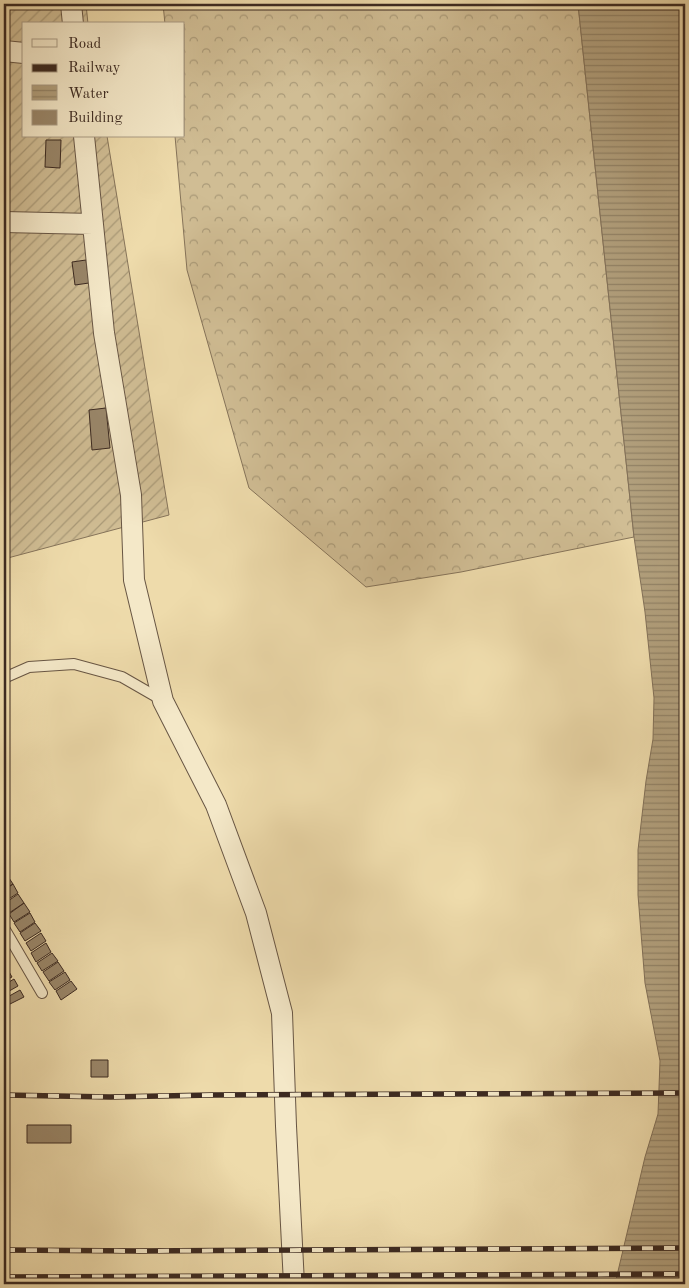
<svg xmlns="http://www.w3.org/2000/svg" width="689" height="1288" viewBox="0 0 689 1288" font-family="'Old Standard TT',serif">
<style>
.forest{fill:url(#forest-crowns);stroke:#86745a}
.garden{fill:url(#garden-furrows);stroke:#86745a}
.water{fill:url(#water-rules);stroke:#827058}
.building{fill:#998669;stroke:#3c2a21}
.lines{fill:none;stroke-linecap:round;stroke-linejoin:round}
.service-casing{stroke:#685644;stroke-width:12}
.minor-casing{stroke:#685644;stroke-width:22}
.service{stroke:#f4e8c8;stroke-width:10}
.minor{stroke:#f4e8c8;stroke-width:20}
.rail-casing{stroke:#3c2a21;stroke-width:5.5}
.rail{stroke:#f4e8c8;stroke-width:4;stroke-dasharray:11;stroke-linecap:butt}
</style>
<defs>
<pattern id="forest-crowns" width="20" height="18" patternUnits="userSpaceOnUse" patternTransform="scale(1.25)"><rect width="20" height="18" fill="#d0bd94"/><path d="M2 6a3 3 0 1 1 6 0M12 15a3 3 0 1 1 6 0" fill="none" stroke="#aa9a78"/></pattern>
<pattern id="garden-furrows" width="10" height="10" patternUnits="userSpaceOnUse" patternTransform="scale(1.25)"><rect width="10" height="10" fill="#d0bd94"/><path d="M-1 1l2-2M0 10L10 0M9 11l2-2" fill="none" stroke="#aa9a78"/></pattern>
<pattern id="water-rules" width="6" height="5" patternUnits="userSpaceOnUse" patternTransform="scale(1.25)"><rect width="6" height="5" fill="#b19f7c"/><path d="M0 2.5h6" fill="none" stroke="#918265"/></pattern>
</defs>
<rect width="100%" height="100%" fill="#eedbab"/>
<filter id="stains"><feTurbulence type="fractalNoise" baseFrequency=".004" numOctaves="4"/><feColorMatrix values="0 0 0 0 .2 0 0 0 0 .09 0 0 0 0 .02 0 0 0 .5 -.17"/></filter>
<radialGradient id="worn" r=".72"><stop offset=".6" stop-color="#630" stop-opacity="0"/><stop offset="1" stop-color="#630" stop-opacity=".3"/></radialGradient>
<path class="forest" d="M 163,4 L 578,4 L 634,537 L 461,572 L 366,587 L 249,488 L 187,270 L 175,136 L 184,136 L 184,24 L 165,24 Z"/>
<path class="garden" d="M 4,4 L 86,4 L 88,24 L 24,24 L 24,136 L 107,136 L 169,515 L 4,559 Z"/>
<path class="water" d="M 578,4 L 685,4 L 685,1284 L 615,1284 L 645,1157 L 658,1114 L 660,1061 L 645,983 L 638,895 L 638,850 L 646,781 L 653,739 L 654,698 L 645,612 L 634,537 Z"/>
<path class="building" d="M 46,140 L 61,140 L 60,168 L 45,167 Z
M 86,260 L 89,283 L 75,285 L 72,262 Z
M 106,408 L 110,448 L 92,450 L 89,410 Z
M 7,875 L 13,884 L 4,890 L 4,878 Z
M 13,884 L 18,893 L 4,902 L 4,890 Z
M 18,894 L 24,903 L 9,913 L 4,904 Z
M 24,903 L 30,912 L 14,922 L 9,914 Z
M 30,913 L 35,922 L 20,932 L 14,923 Z
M 35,923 L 41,931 L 25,941 L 20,933 Z
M 41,933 L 46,941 L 31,951 L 26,943 Z
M 46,943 L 51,952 L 36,962 L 31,953 Z
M 52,953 L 58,961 L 42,971 L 37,963 Z
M 58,962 L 64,971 L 49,981 L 43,972 Z
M 8,970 L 12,977 L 4,981 L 4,972 Z
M 65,972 L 70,980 L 55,990 L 49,982 Z
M 14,979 L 18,986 L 4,994 L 4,985 Z
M 71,981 L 77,989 L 61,1000 L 56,991 Z
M 20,990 L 24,997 L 8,1005 L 4,999 Z
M 91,1060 L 108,1060 L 108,1077 L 91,1077 Z
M 27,1125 L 71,1125 L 71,1143 L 27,1143 Z"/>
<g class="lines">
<g class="service-casing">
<path id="service" d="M 4,678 L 29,667 L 74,664 L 122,677 L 162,700
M 4,928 L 42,993"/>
</g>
<g class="minor-casing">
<path id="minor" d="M 71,4 L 73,24
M 4,51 L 24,53
M 84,136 L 104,333 L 131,495 L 134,580 L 163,701 L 216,805 L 256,913 L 282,1013 L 286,1126 L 294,1284
M 4,222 L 93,224"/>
</g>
<use href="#service" class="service"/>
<use href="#minor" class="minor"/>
<g class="rail-casing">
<path id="rail" d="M 4,1095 L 110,1097 L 212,1095 L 685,1093
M 4,1250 L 139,1251 L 685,1248
M 4,1277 L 685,1274"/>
</g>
<use href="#rail" class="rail"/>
</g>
<rect width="689" height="1288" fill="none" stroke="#eedbab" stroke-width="20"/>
<rect x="5" y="5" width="679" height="1278" fill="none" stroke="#3c2a21" stroke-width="2.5"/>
<rect x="10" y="10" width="669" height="1268" fill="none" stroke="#3c2a21"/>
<rect x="22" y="22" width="162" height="115" fill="#f4e8c8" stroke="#aa9c85"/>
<rect x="32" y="39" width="25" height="8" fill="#f4e8c8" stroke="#aa9c85"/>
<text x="68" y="48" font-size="15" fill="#3c2a21">Road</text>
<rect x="32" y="64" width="25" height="8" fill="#3c2a21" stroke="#aa9c85"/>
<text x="68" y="72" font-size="15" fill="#3c2a21">Railway</text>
<rect x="32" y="85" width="25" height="15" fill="url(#water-rules)" stroke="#aa9c85"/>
<text x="68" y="98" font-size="15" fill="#3c2a21">Water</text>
<rect x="32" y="110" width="25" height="15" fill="#998669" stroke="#aa9c85"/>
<text x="68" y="122" font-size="15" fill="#3c2a21">Building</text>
<rect width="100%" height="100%" filter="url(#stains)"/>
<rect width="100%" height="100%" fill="url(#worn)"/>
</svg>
